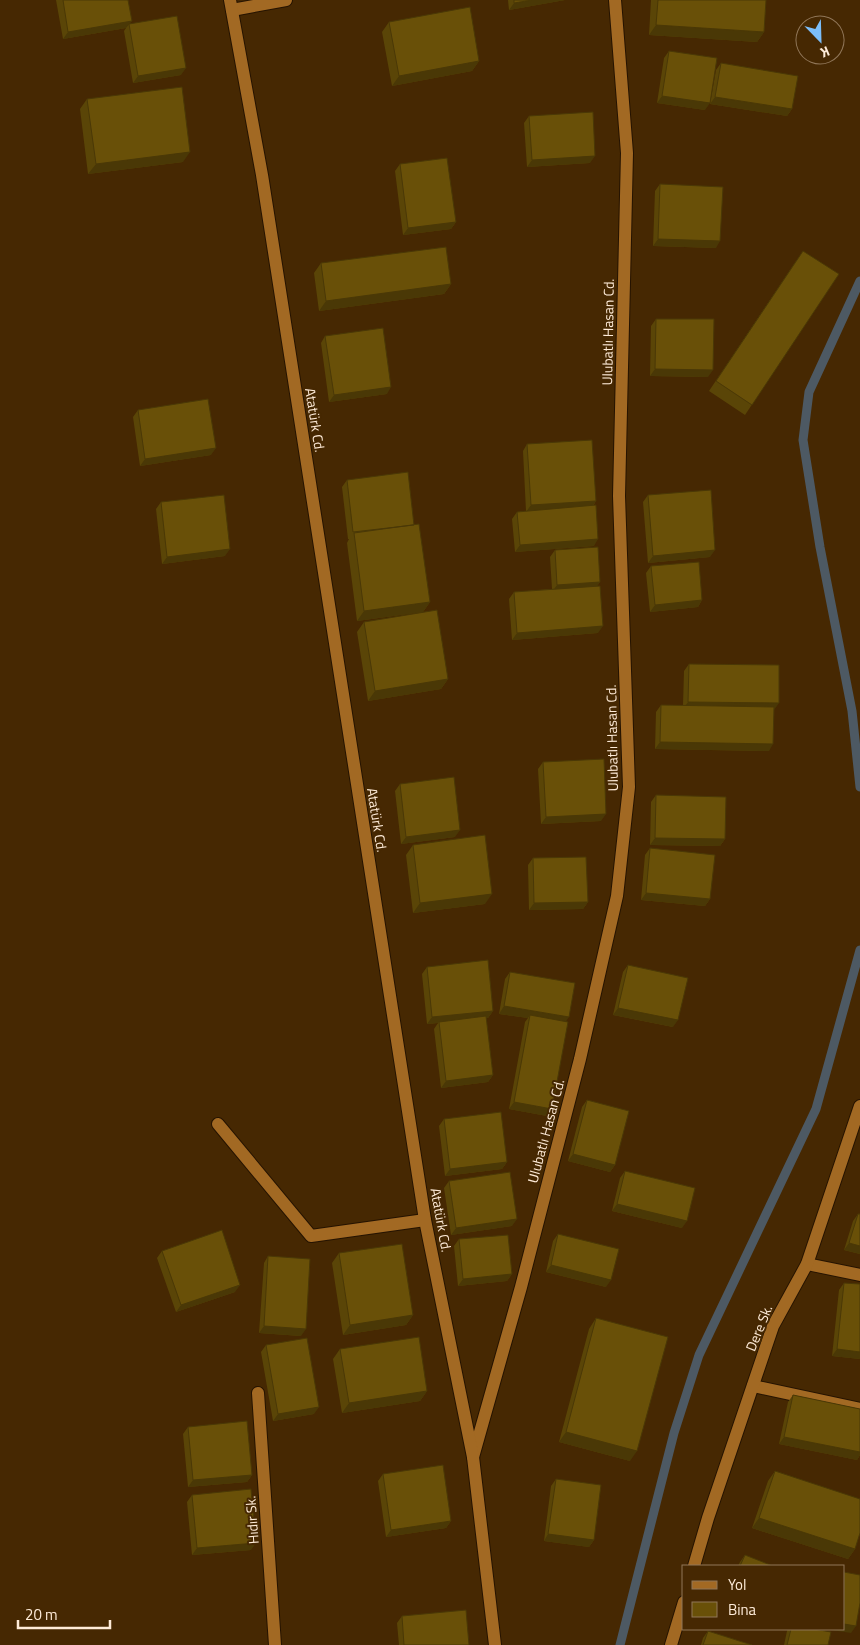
<svg xmlns="http://www.w3.org/2000/svg" width="860" height="1645" viewBox="0 0 860 1645" font-family="'Titillium Web',sans-serif">
<style>
.lines{fill:none;stroke-linecap:round;stroke-linejoin:round}
.stream{stroke:#4d5963;stroke-width:9}
.lane-casing{stroke:#251301;stroke-width:14}
.street-casing{stroke:#251301;stroke-width:14}
.secondary-casing{stroke:#251301;stroke-width:14}
.lane{stroke:#a26923;stroke-width:12}
.street{stroke:#a26923;stroke-width:12}
.secondary{stroke:#a26923;stroke-width:12}
.wall{fill:#5a4507}
.shaded-wall{fill:#4a3806}
.building{fill:#695008;stroke:#4a3806}
.labels{text-anchor:middle;stroke-width:4;stroke-linejoin:round;paint-order:stroke}
.street-label{font-size:14px;fill:#feebd8;stroke:#462802}
</style>
<rect width="100%" height="100%" fill="#462802"/>
<g class="lines">
<path class="stream" d="M 860,281 L 809,392 L 803,440 L 820,547 L 852,711 L 860,787
M 620,1645 L 674,1433 L 699,1355 L 816,1109 L 860,950"/>
<g class="lane-casing">
<path id="lane" d="M 232,10 L 286,0
M 218,1124 L 311,1236 L 425,1220
M 807,1264 L 860,1275
M 753,1386 L 860,1409"/>
</g>
<g class="street-casing">
<path id="street" d="M 258,1393 L 275,1645
M 473,1457 L 521,1287 L 580,1059 L 617,896 L 629,787 L 619,496 L 627,153 L 615,0
M 694,1566 L 708,1518 L 773,1326 L 807,1264 L 860,1106
M 671,1645 L 684,1602"/>
</g>
<g class="secondary-casing">
<path id="secondary" d="M 230,0 L 262,175 L 425,1220 L 473,1457 L 495,1645"/>
</g>
<use href="#lane" class="lane"/>
<use href="#street" class="street"/>
<use href="#secondary" class="secondary"/>
</g>
<path class="wall" d="M 56,0 L 128,0 L 129,24 L 181,75 L 133,83 L 124,31 L 126,28 L 63,39 Z
M 508,0 L 565,0 L 509,10 Z
M 651,0 L 766,0 L 764,32 L 757,42 L 649,35 Z
M 389,22 L 479,61 L 472,71 L 392,86 L 382,32 Z
M 669,51 L 705,110 L 657,103 L 664,58 Z
M 721,63 L 792,109 L 787,116 L 710,104 L 716,70 Z
M 87,99 L 183,162 L 88,174 L 80,109 Z
M 529,116 L 590,163 L 527,167 L 524,123 Z
M 400,164 L 456,222 L 451,229 L 403,235 L 395,171 Z
M 660,184 L 716,248 L 653,246 L 655,191 Z
M 796,261 L 839,274 L 745,415 L 709,391 Z
M 321,263 L 451,284 L 444,294 L 319,311 L 314,273 Z
M 656,319 L 708,377 L 650,376 L 651,326 Z
M 325,336 L 387,394 L 329,402 L 321,343 Z
M 138,410 L 211,455 L 140,466 L 133,417 Z
M 527,444 L 596,501 L 593,506 L 594,546 L 515,552 L 512,519 L 517,512 L 526,511 L 523,451 Z
M 347,480 L 414,525 L 430,602 L 423,612 L 357,621 L 347,543 L 349,539 L 348,539 L 342,487 Z
M 648,495 L 710,557 L 648,563 L 643,502 Z
M 161,502 L 225,556 L 162,564 L 156,509 Z
M 555,550 L 600,582 L 597,586 L 598,633 L 512,640 L 509,599 L 514,592 L 552,589 L 550,557 Z
M 651,566 L 702,600 L 698,607 L 650,612 L 646,573 Z
M 364,622 L 448,679 L 441,689 L 368,701 L 357,632 Z
M 689,664 L 774,710 L 769,751 L 655,749 L 656,712 L 661,705 L 683,705 L 684,671 Z
M 543,762 L 601,821 L 541,824 L 538,769 Z
M 400,784 L 455,837 L 401,844 L 395,791 Z
M 656,795 L 725,839 L 720,846 L 650,845 L 651,802 Z
M 413,845 L 485,904 L 413,913 L 406,855 Z
M 650,848 L 710,899 L 705,906 L 641,900 L 645,855 Z
M 533,858 L 588,902 L 583,909 L 529,910 L 528,865 Z
M 628,965 L 673,1027 L 613,1015 L 623,972 Z
M 427,967 L 493,1011 L 488,1018 L 486,1018 L 493,1075 L 488,1082 L 441,1088 L 434,1029 L 438,1023 L 427,1024 L 422,974 Z
M 510,972 L 566,1021 L 552,1109 L 547,1116 L 509,1109 L 525,1022 L 528,1018 L 499,1014 L 505,979 Z
M 587,1100 L 615,1165 L 610,1172 L 568,1161 L 582,1107 Z
M 444,1119 L 507,1162 L 502,1169 L 445,1176 L 439,1126 Z
M 625,1171 L 682,1228 L 612,1211 L 620,1178 Z
M 449,1181 L 512,1226 L 451,1235 L 444,1188 Z
M 858,1214 L 860,1254 L 844,1250 L 853,1221 Z
M 558,1234 L 606,1287 L 546,1272 L 553,1241 Z
M 459,1239 L 512,1274 L 507,1281 L 458,1286 L 454,1246 Z
M 162,1251 L 235,1292 L 176,1312 L 157,1258 Z
M 339,1253 L 413,1315 L 406,1325 L 343,1335 L 332,1263 Z
M 268,1256 L 301,1336 L 259,1333 L 264,1263 Z
M 844,1283 L 860,1359 L 832,1356 L 839,1290 Z
M 596,1318 L 630,1461 L 559,1442 L 589,1329 Z
M 266,1345 L 314,1414 L 273,1421 L 261,1352 Z
M 340,1349 L 427,1391 L 420,1401 L 342,1413 L 333,1359 Z
M 793,1395 L 860,1409 L 860,1455 L 857,1460 L 779,1444 L 788,1402 Z
M 188,1427 L 252,1475 L 247,1482 L 188,1487 L 183,1434 Z
M 775,1471 L 855,1549 L 848,1559 L 752,1528 L 768,1481 Z
M 383,1474 L 451,1521 L 446,1528 L 386,1537 L 378,1481 Z
M 556,1479 L 594,1540 L 589,1547 L 544,1541 L 551,1486 Z
M 192,1495 L 251,1550 L 192,1555 L 187,1502 Z
M 745,1555 L 773,1566 L 738,1566 L 740,1562 Z
M 402,1616 L 469,1645 L 399,1645 L 397,1623 Z
M 788,1629 L 814,1629 L 828,1645 L 784,1645 L 787,1631 Z
M 708,1631 L 752,1645 L 701,1645 L 703,1638 Z"/>
<path class="shaded-wall" d="M 532,0 L 565,0 L 509,10 L 514,3 Z
M 132,21 L 126,28 L 63,39 L 68,32 Z
M 656,25 L 764,32 L 757,42 L 649,35 Z
M 479,61 L 472,71 L 392,86 L 399,76 Z
M 186,68 L 181,75 L 133,83 L 138,76 Z
M 662,96 L 710,103 L 705,110 L 657,103 Z
M 715,97 L 792,109 L 787,116 L 710,104 Z
M 190,152 L 183,162 L 88,174 L 96,164 Z
M 595,156 L 590,163 L 527,167 L 532,160 Z
M 456,222 L 451,229 L 403,235 L 408,228 Z
M 658,239 L 720,241 L 716,248 L 653,246 Z
M 451,284 L 444,294 L 319,311 L 326,301 Z
M 655,369 L 713,370 L 708,377 L 650,376 Z
M 391,387 L 387,394 L 329,402 L 334,395 Z
M 216,448 L 211,455 L 140,466 L 145,459 Z
M 596,501 L 591,508 L 526,512 L 531,505 Z
M 598,539 L 594,546 L 515,552 L 520,545 Z
M 230,549 L 225,556 L 162,564 L 167,557 Z
M 715,550 L 710,557 L 648,563 L 653,556 Z
M 600,582 L 595,589 L 552,592 L 557,585 Z
M 702,600 L 698,607 L 650,612 L 655,605 Z
M 430,602 L 423,612 L 357,621 L 364,611 Z
M 603,626 L 598,633 L 512,640 L 517,633 Z
M 448,679 L 441,689 L 368,701 L 375,691 Z
M 688,702 L 779,703 L 774,710 L 683,709 Z
M 660,742 L 773,744 L 769,751 L 655,749 Z
M 606,814 L 601,821 L 541,824 L 546,817 Z
M 460,830 L 455,837 L 401,844 L 406,837 Z
M 655,838 L 725,839 L 720,846 L 650,845 Z
M 646,893 L 710,899 L 705,906 L 641,900 Z
M 492,894 L 485,904 L 413,913 L 420,903 Z
M 588,902 L 583,909 L 529,910 L 534,903 Z
M 504,1006 L 569,1017 L 564,1024 L 530,1015 L 528,1018 L 499,1014 Z
M 618,1008 L 678,1020 L 673,1027 L 613,1015 Z
M 493,1011 L 488,1018 L 439,1023 L 439,1022 L 438,1023 L 427,1024 L 432,1017 Z
M 493,1075 L 488,1082 L 441,1088 L 446,1081 Z
M 514,1102 L 552,1109 L 547,1116 L 509,1109 Z
M 573,1154 L 615,1165 L 610,1172 L 568,1161 Z
M 507,1162 L 502,1169 L 445,1176 L 450,1169 Z
M 617,1204 L 687,1221 L 682,1228 L 612,1211 Z
M 517,1219 L 512,1226 L 451,1235 L 456,1228 Z
M 849,1243 L 860,1246 L 860,1254 L 844,1250 Z
M 551,1265 L 611,1280 L 606,1287 L 546,1272 Z
M 512,1274 L 507,1281 L 458,1286 L 463,1279 Z
M 240,1285 L 235,1292 L 176,1312 L 181,1305 Z
M 413,1315 L 406,1325 L 343,1335 L 350,1325 Z
M 264,1326 L 306,1329 L 301,1336 L 259,1333 Z
M 837,1349 L 860,1352 L 860,1359 L 832,1356 Z
M 427,1391 L 420,1401 L 342,1413 L 349,1403 Z
M 319,1407 L 314,1414 L 273,1421 L 278,1414 Z
M 566,1432 L 637,1451 L 630,1461 L 559,1442 Z
M 784,1437 L 860,1452 L 860,1455 L 857,1460 L 779,1444 Z
M 252,1475 L 247,1482 L 188,1487 L 193,1480 Z
M 759,1518 L 855,1549 L 848,1559 L 752,1528 Z
M 451,1521 L 446,1528 L 386,1537 L 391,1530 Z
M 548,1534 L 594,1540 L 589,1547 L 544,1541 Z
M 256,1543 L 251,1550 L 192,1555 L 197,1548 Z
M 844,1624 L 856,1626 L 851,1633 L 824,1629 L 844,1629 Z"/>
<path class="building" d="M 63,0 L 128,0 L 132,21 L 68,32 Z
M 514,0 L 532,0 L 514,3 Z
M 658,0 L 766,0 L 764,32 L 656,25 Z
M 470,7 L 479,61 L 399,76 L 389,22 Z
M 177,16 L 186,68 L 138,76 L 129,24 Z
M 669,51 L 717,58 L 710,103 L 662,96 Z
M 721,63 L 798,76 L 792,109 L 715,97 Z
M 182,87 L 190,152 L 96,164 L 87,99 Z
M 593,112 L 595,156 L 532,160 L 529,116 Z
M 447,158 L 456,222 L 408,228 L 400,164 Z
M 660,184 L 723,187 L 720,241 L 658,239 Z
M 446,247 L 451,284 L 326,301 L 321,263 Z
M 803,251 L 839,274 L 752,405 L 716,381 Z
M 656,319 L 714,319 L 713,370 L 655,369 Z
M 383,328 L 391,387 L 334,395 L 325,336 Z
M 208,399 L 216,448 L 145,459 L 138,410 Z
M 592,440 L 596,501 L 531,505 L 527,444 Z
M 408,472 L 414,525 L 353,532 L 347,480 Z
M 711,490 L 715,550 L 653,556 L 648,495 Z
M 224,495 L 230,549 L 167,557 L 161,502 Z
M 596,505 L 598,539 L 520,545 L 517,512 Z
M 419,524 L 430,602 L 364,611 L 354,533 Z
M 598,547 L 600,582 L 557,585 L 555,550 Z
M 699,562 L 702,600 L 655,605 L 651,566 Z
M 600,586 L 603,626 L 517,633 L 514,592 Z
M 437,610 L 448,679 L 375,691 L 364,622 Z
M 689,664 L 779,665 L 779,703 L 688,702 Z
M 661,705 L 774,707 L 773,744 L 660,742 Z
M 604,759 L 606,814 L 546,817 L 543,762 Z
M 454,777 L 460,830 L 406,837 L 400,784 Z
M 656,795 L 726,797 L 725,839 L 655,838 Z
M 485,835 L 492,894 L 420,903 L 413,845 Z
M 650,848 L 715,855 L 710,899 L 646,893 Z
M 586,857 L 588,902 L 534,903 L 533,858 Z
M 488,960 L 493,1011 L 432,1017 L 427,967 Z
M 628,965 L 688,978 L 678,1020 L 618,1008 Z
M 510,972 L 575,983 L 569,1017 L 504,1006 Z
M 530,1015 L 568,1022 L 552,1109 L 514,1102 Z
M 486,1016 L 493,1075 L 446,1081 L 439,1022 Z
M 587,1100 L 629,1111 L 615,1165 L 573,1154 Z
M 501,1112 L 507,1162 L 450,1169 L 444,1119 Z
M 625,1171 L 695,1188 L 687,1221 L 617,1204 Z
M 510,1172 L 517,1219 L 456,1228 L 449,1181 Z
M 858,1214 L 860,1214 L 860,1246 L 849,1243 Z
M 222,1230 L 240,1285 L 181,1305 L 162,1251 Z
M 558,1234 L 619,1249 L 611,1280 L 551,1265 Z
M 508,1235 L 512,1274 L 463,1279 L 459,1239 Z
M 402,1244 L 413,1315 L 350,1325 L 339,1253 Z
M 268,1256 L 310,1259 L 306,1329 L 264,1326 Z
M 844,1283 L 860,1284 L 860,1352 L 837,1349 Z
M 596,1318 L 668,1337 L 637,1451 L 566,1432 Z
M 419,1337 L 427,1391 L 349,1403 L 340,1349 Z
M 307,1338 L 319,1407 L 278,1414 L 266,1345 Z
M 793,1395 L 860,1409 L 860,1452 L 784,1437 Z
M 247,1421 L 252,1475 L 193,1480 L 188,1427 Z
M 443,1465 L 451,1521 L 391,1530 L 383,1474 Z
M 775,1471 L 860,1499 L 860,1533 L 855,1549 L 759,1518 Z
M 556,1479 L 601,1485 L 594,1540 L 548,1534 Z
M 251,1489 L 256,1543 L 197,1548 L 192,1495 Z
M 745,1555 L 773,1566 L 740,1566 Z
M 844,1572 L 860,1575 L 860,1603 L 856,1626 L 844,1624 Z
M 466,1610 L 469,1645 L 404,1645 L 402,1616 Z
M 791,1629 L 814,1629 L 831,1632 L 828,1645 L 787,1645 Z
M 708,1631 L 752,1645 L 703,1645 Z"/>
<g class="labels">
<g class="street-label">
<text transform="translate(608 332) rotate(-89)" y="5">Ulubatlı Hasan Cd.</text>
<text transform="translate(315 420) rotate(81)" y="5">Atatürk Cd.</text>
<text transform="translate(612 738) rotate(-91)" y="5">Ulubatlı Hasan Cd.</text>
<text transform="translate(377 820) rotate(81)" y="5">Atatürk Cd.</text>
<text transform="translate(546 1131) rotate(-75)" y="5">Ulubatlı Hasan Cd.</text>
<text transform="translate(441 1220) rotate(80)" y="5">Atatürk Cd.</text>
<text transform="translate(759 1328) rotate(-68)" y="5">Dere Sk.</text>
<text transform="translate(252 1520) rotate(-94)" y="5">Hıdır Sk.</text>
</g>
</g>
<rect x="682" y="1565" width="162" height="65" fill="#462802" stroke="#907658"/>
<rect x="692" y="1581" width="25" height="8" fill="#a26923" stroke="#907658"/>
<text x="728" y="1590" font-size="15" fill="#feebd8">Yol</text>
<rect x="692" y="1602" width="25" height="15" fill="#695008" stroke="#907658"/>
<text x="728" y="1615" font-size="15" fill="#feebd8">Bina</text>
<g transform="translate(820 40) rotate(157)"><circle r="24" fill="#462802" stroke="#907658"/>
<path d="M0-4L9 19L0 12L-9 19Z" fill="#7cbef9"/>
<text y="-8" font-size="14" font-weight="bold" text-anchor="middle" fill="#feebd8">K</text>
</g>
<path d="M18 1620v8h92v-8" fill="none" stroke="#feebd8" stroke-width="2.5"/>
<text x="25" y="1620" font-size="15" fill="#feebd8" stroke="#462802" stroke-width="4" paint-order="stroke">20 m</text>
</svg>
